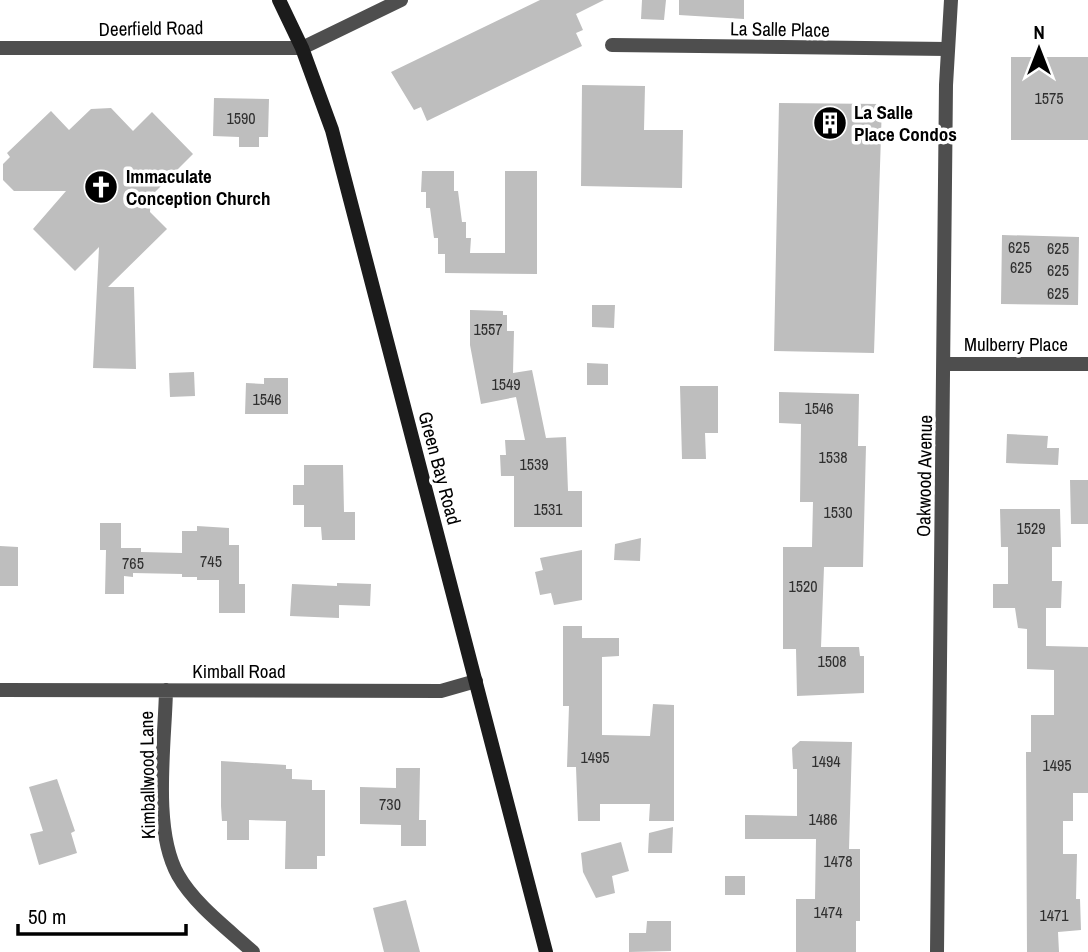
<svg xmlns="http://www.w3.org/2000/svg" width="1088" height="952" viewBox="0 0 1088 952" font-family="'Archivo Narrow',sans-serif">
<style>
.building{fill:#bebebe}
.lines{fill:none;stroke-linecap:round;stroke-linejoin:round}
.minor{stroke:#4e4e4e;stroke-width:14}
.tertiary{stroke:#4e4e4e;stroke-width:14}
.secondary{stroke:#1b1b1b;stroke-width:14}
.labels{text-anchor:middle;stroke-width:7;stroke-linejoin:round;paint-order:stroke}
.number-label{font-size:16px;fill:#303030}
.street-label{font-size:19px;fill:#000;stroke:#fff}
.poi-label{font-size:19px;font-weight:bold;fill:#000;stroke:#fff;text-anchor:start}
</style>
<rect width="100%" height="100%" fill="#fff"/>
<path class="building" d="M 540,0 L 604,0 L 576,14 L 583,30 L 576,33 L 582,46 L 427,121 L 421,107 L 414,110 L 391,72 Z
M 642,0 L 666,0 L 664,20 L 641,19 Z
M 679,0 L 744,0 L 744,19 L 679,15 Z
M 1011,57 L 1088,57 L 1088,140 L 1011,140 Z
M 582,85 L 645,86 L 644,130 L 683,130 L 682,188 L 581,186 Z
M 214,98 L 269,99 L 268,137 L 259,137 L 259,147 L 239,147 L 239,137 L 213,136 Z
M 779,103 L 882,104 L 874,353 L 774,351 Z
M 111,108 L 133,131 L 152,112 L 193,154 L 151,196 L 150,212 L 167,229 L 108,287 L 134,287 L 136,369 L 93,368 L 99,247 L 75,271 L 33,229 L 66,191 L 14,191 L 3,180 L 3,164 L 10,157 L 7,153 L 51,111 L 69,130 L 91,109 Z
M 422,171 L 454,171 L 454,191 L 458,191 L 462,222 L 466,222 L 466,238 L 471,238 L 470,253 L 505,253 L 505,171 L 537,171 L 537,274 L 445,273 L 445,254 L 438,254 L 438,238 L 434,238 L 430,208 L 426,208 L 426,192 L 421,192 Z
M 1002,235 L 1079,237 L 1078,305 L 1001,304 Z
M 592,305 L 615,305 L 614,328 L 592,327 Z
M 470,310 L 503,311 L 503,315 L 507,315 L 507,331 L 514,331 L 513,373 L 532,370 L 546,438 L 566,437 L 568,491 L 582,491 L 582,527 L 514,527 L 514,476 L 501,476 L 500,455 L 506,455 L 505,440 L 525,440 L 516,397 L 481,404 L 470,345 Z
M 587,363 L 608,364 L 608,385 L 587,385 Z
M 194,372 L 195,396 L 170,397 L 169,373 Z
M 264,378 L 288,378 L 288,414 L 245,414 L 246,383 L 264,384 Z
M 680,386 L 718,386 L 718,433 L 705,433 L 706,459 L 682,459 Z
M 779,392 L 859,394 L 858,446 L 866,446 L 863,567 L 824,567 L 821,647 L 859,647 L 860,656 L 864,656 L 864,693 L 797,696 L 796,649 L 783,649 L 783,547 L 812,547 L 813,502 L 800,502 L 801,424 L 779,423 Z
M 1007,434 L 1048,436 L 1047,448 L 1059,448 L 1058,465 L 1006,463 Z
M 304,465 L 343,465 L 344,512 L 355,512 L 355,540 L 322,540 L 321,527 L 304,527 L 304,505 L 293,505 L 293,485 L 304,485 Z
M 1070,480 L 1088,480 L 1088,524 L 1071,524 Z
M 1000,509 L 1060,509 L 1061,547 L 1052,547 L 1052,581 L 1062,581 L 1061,608 L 1046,608 L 1046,646 L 1088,647 L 1088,793 L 1073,793 L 1073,821 L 1063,821 L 1063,854 L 1077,854 L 1076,899 L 1080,899 L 1081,930 L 1058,932 L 1059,952 L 1027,952 L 1026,752 L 1031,752 L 1031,715 L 1054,715 L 1054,670 L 1027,669 L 1027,629 L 1018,628 L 1015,608 L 993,608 L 993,584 L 1008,584 L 1008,547 L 1001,547 Z
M 100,523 L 121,523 L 121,548 L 141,548 L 141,552 L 182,553 L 182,531 L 197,531 L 197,526 L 229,528 L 229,545 L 239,545 L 239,584 L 245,584 L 245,613 L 219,613 L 219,580 L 197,580 L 197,577 L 182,577 L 182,574 L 133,573 L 133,577 L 124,576 L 124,594 L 105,594 L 106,550 L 100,550 Z
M 641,538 L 640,561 L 614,560 L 615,544 Z
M 0,546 L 18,547 L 18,586 L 0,586 Z
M 582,550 L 582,600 L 554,605 L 551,593 L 540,595 L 535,572 L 543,570 L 540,558 Z
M 337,583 L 371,584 L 370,606 L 339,605 L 339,618 L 290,616 L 292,584 L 337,586 Z
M 563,626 L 582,626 L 582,638 L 619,638 L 619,656 L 602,657 L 602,735 L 650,736 L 653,704 L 674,705 L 674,821 L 649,821 L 650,804 L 600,804 L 600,821 L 578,821 L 576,767 L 567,767 L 569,706 L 563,706 Z
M 800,741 L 852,742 L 849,849 L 860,849 L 860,921 L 856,921 L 856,952 L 796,952 L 796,899 L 815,899 L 816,839 L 745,839 L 745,815 L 797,816 L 797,769 L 793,769 L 792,748 Z
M 221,761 L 286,765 L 286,769 L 292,769 L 292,779 L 312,780 L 312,790 L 325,790 L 325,856 L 317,856 L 317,869 L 285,869 L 286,821 L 249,820 L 249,840 L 227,840 L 227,821 L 222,821 L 221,806 Z
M 396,768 L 420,768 L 419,820 L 426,820 L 426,846 L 401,846 L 401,825 L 360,824 L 360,787 L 396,788 Z
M 57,779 L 75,831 L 71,833 L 77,853 L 39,865 L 30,834 L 43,831 L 29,787 Z
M 673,827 L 672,853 L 648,853 L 649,833 Z
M 621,842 L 629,871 L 612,876 L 615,893 L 596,898 L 583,872 L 581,853 Z
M 725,876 L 745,876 L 745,895 L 725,895 Z
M 406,900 L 420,952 L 384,952 L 373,908 Z
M 647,921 L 671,921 L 671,951 L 629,952 L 629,933 L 646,933 Z"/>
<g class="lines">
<path class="minor" d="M 612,45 L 947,49
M 0,48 L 302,48 L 401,0
M 0,690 L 441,691 L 476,681
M 166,690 C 165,743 152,829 178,875 C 195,905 228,929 253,952"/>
<path class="tertiary" d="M 945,364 L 1088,364
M 937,952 L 946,85 L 951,0"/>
<path class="secondary" d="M 279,0 L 302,48 L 332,130 L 546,952"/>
</g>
<defs>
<g id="building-disc" transform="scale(1.75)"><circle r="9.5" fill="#000" stroke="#fff"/><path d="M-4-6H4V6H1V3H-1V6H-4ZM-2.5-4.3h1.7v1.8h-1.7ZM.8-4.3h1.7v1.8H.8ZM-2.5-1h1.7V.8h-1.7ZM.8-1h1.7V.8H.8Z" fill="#fff"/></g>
<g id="church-disc" transform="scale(1.75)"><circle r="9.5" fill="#000" stroke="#fff"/><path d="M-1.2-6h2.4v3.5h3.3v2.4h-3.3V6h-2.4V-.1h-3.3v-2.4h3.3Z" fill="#fff"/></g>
</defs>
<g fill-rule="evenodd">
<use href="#building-disc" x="830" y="123"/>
<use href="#church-disc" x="101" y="187"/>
</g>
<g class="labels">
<g class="number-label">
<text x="1049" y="104">1575</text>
<text x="241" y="124">1590</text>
<text x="1019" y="253">625</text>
<text x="1058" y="254">625</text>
<text x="1021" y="273">625</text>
<text x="1058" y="276">625</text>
<text x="1058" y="299">625</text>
<text x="488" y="335">1557</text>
<text x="506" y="390">1549</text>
<text x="267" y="405">1546</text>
<text x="819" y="414">1546</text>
<text x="833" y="463">1538</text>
<text x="534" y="470">1539</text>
<text x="548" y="515">1531</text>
<text x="838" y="518">1530</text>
<text x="1031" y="534">1529</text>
<text x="211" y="567">745</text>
<text x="133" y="569">765</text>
<text x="803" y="592">1520</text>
<text x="832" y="667">1508</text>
<text x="595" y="763">1495</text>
<text x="826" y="767">1494</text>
<text x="1057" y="771">1495</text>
<text x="390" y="810">730</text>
<text x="823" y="825">1486</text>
<text x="838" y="867">1478</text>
<text x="828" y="918">1474</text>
<text x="1054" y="921">1471</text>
</g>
<g class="street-label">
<text transform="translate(151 28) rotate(-1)" y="7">Deerfield Road</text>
<text transform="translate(780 29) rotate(1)" y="7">La Salle Place</text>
<text x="1016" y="351">Mulberry Place</text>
<text transform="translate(440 468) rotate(75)" y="7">Green Bay Road</text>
<text transform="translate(924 476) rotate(-89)" y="7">Oakwood Avenue</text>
<text x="239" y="678">Kimball Road</text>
<text transform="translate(147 775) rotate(-91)" y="7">Kimballwood Lane</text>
</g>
<g class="poi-label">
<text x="854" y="119">La Salle<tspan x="854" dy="22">Place Condos</tspan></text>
<text x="126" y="183">Immaculate<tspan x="126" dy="22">Conception Church</tspan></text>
</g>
</g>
<g transform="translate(1039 49)" stroke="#ffffff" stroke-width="5" paint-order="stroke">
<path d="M0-5L12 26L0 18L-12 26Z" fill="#000000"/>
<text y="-10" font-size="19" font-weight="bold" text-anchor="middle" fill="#000000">N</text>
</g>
<path d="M18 924v10h168v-10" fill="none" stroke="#000000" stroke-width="3.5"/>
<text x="28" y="924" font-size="21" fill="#000000" stroke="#ffffff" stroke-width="5" paint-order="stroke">50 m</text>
</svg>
